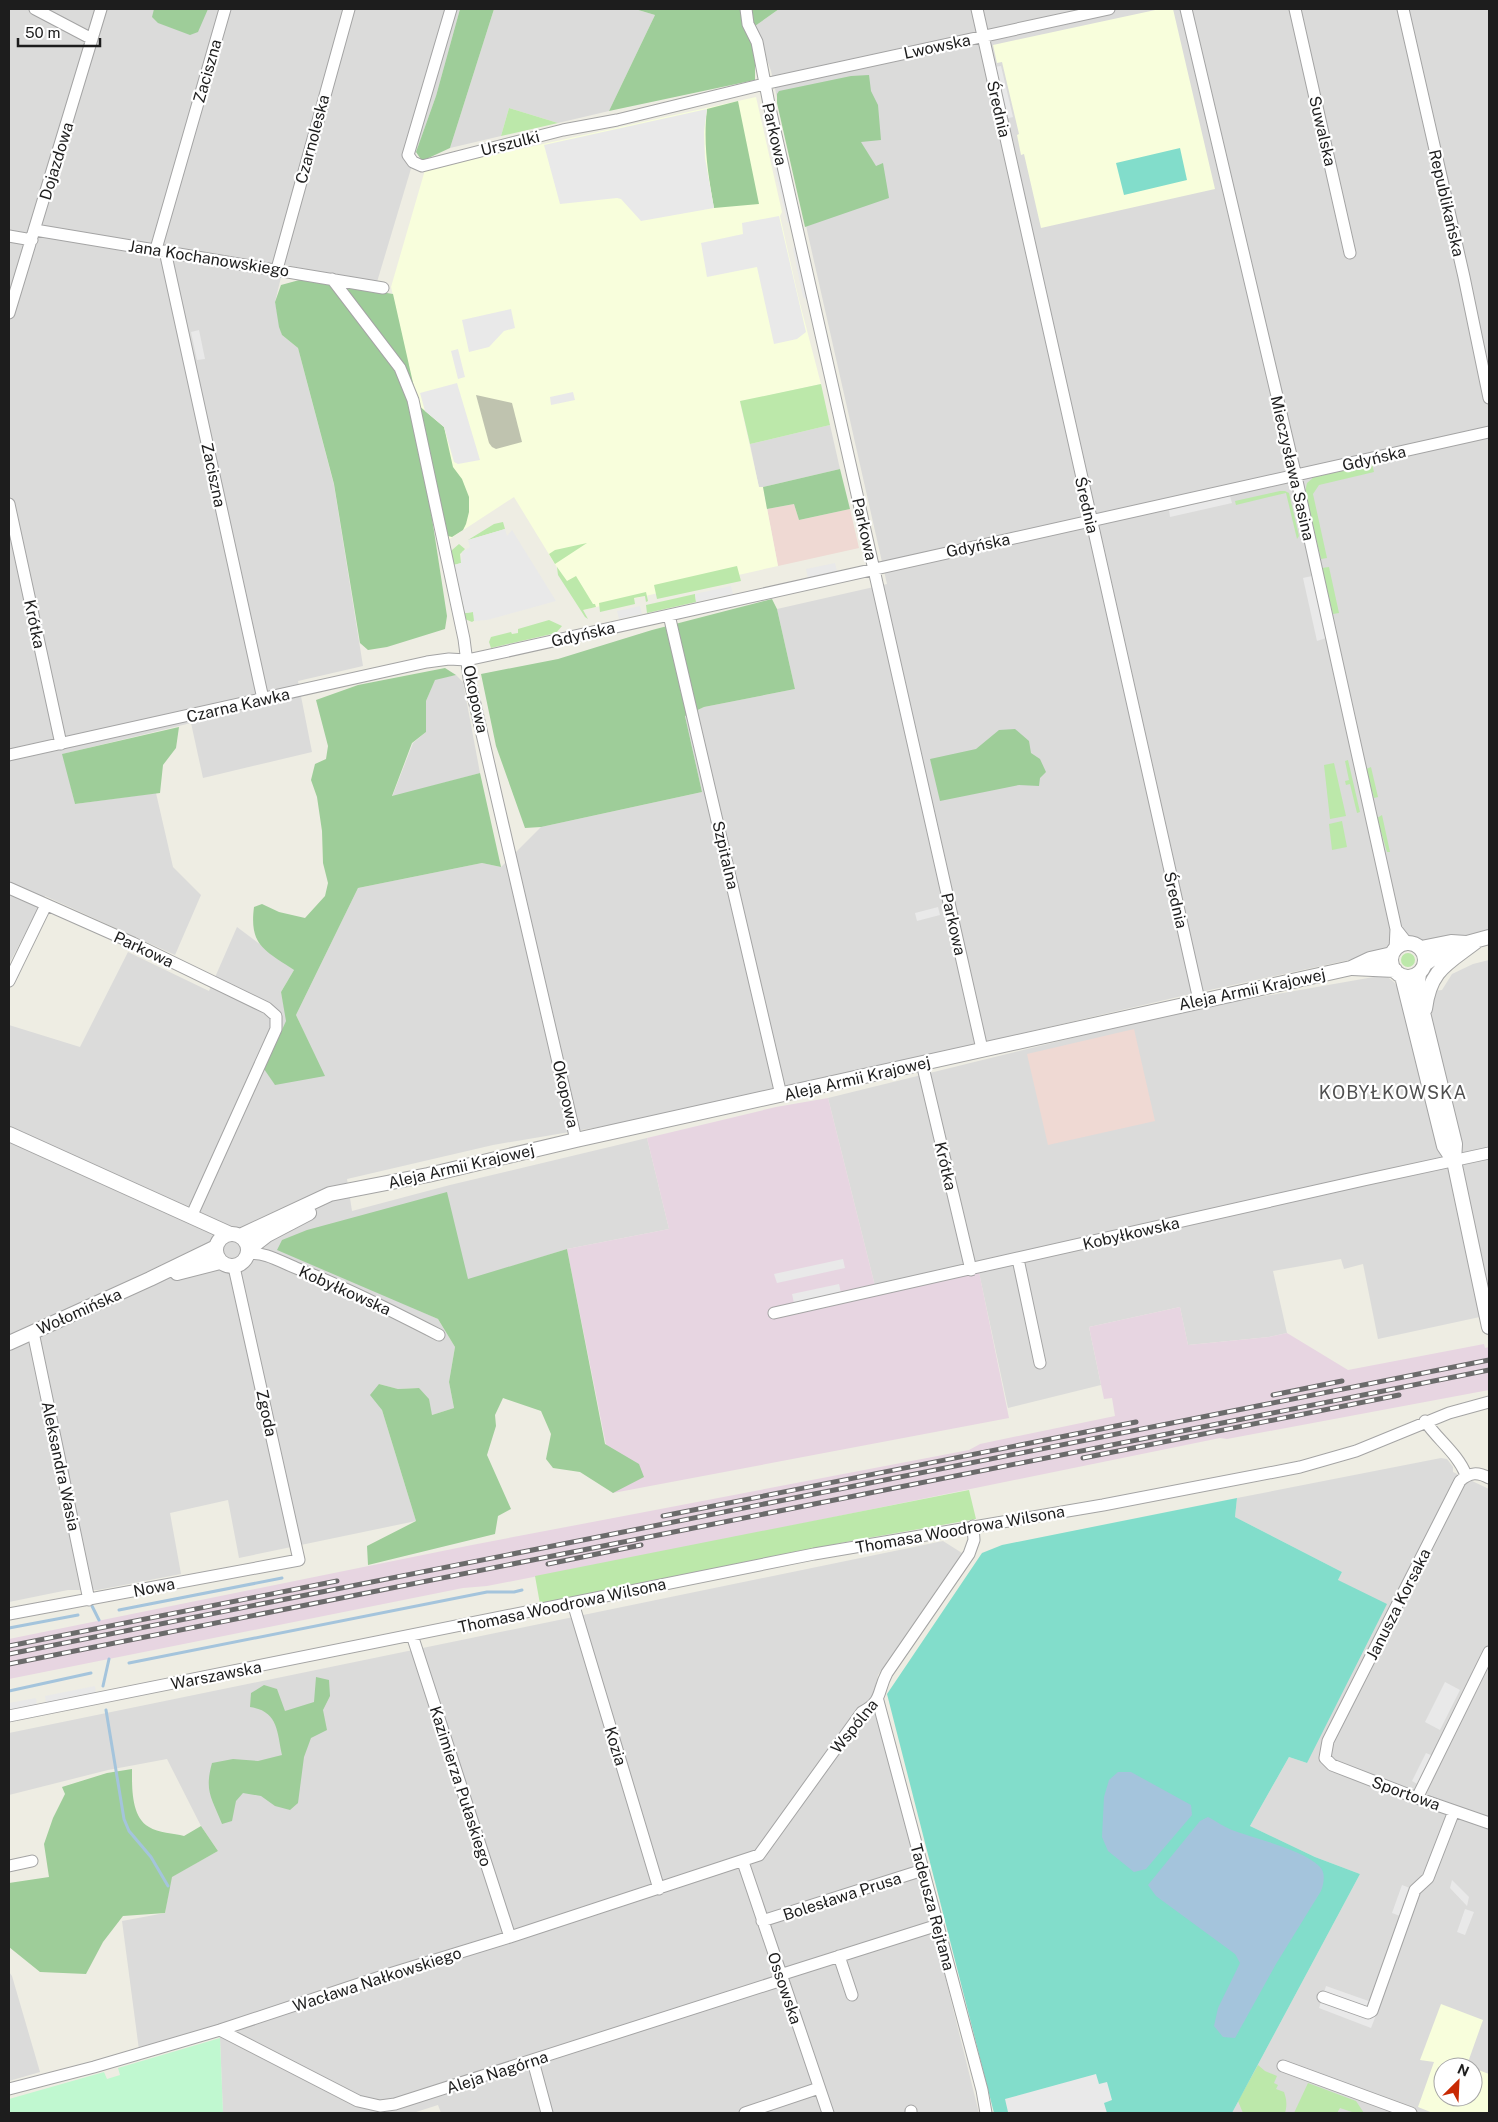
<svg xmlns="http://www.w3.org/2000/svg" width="1498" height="2122" viewBox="0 0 1498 2122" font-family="'Public Sans',sans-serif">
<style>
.residential{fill:#dbdbda;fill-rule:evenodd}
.commercial{fill:#efd9d3}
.industrial{fill:#e7d5e1}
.education{fill:#f8fedc}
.construction{fill:#bfc3af}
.grass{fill:#bce8aa}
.forest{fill:#9ecd99}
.park{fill:#c0f8d0}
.pitch{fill:#82ddcb}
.parking{fill:#e9e9e9}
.water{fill:#a4c4dc}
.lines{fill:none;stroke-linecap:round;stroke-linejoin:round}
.stream{stroke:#a4c4dc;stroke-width:3}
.minor-casing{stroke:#a4a4a4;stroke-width:13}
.tertiary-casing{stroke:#a4a4a4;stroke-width:16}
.minor{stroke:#fff;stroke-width:11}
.tertiary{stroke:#fff;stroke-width:14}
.rail-casing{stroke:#6b6b6b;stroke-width:5}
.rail{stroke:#fff;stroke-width:3;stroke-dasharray:9;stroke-linecap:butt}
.labels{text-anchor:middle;stroke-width:4.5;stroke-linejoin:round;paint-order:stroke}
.street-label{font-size:16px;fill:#1d1d1d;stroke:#fff}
.neighbourhood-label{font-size:18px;letter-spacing:1px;fill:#505050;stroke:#fff}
</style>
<rect width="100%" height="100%" fill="#eeede3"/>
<path class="residential" d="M 9,9 L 460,9 L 436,96 L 416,152 L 377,282 L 284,265 L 275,302 L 282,335 L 298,348 L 334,485 L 363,666 L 298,681 L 312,752 L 203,778 L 191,723 L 63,754 L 75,804 L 156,793 L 173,867 L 201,895 L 175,955 L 45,896 L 9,964 Z
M 494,9 L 635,9 L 655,15 L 609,111 L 558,123 L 509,108 L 501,136 L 450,148 Z
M 779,9 L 1489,9 L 1489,931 L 1428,944 L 1409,939 L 1392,943 L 1386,952 L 1182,996 L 791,1087 L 640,1120 L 493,1145 L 347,1179 L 352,1211 L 450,1185 L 647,1138 L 669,1229 L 567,1249 L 468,1280 L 371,1289 L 438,1319 L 455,1347 L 449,1382 L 454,1408 L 432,1415 L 419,1388 L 398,1389 L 379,1384 L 382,1410 L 416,1521 L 239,1558 L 228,1500 L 170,1513 L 181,1574 L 98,1590 L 68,1590 L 9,1602 L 9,1025 L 80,1047 L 128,952 L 209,991 L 237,927 L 294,970 L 281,992 L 287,1020 L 264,1069 L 324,1076 L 296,1015 L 358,888 L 482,863 L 501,867 L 541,827 L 702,792 L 685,716 L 704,707 L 795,689 L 777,609 L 887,584 L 771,71 L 755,26 Z
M 830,425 L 840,469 L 759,488 L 750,444 Z
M 456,675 L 463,682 L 480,773 L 392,797 L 413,743 L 426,732 L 426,701 L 435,679 Z
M 1489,960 L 1489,1315 L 1378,1339 L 1363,1264 L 1344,1269 L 1341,1259 L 1273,1271 L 1287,1333 L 1269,1337 L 1188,1345 L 1180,1307 L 1089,1327 L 1101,1385 L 1008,1408 L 978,1268 L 876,1290 L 828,1098 L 1186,1010 L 1385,975 L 1394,982 L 1402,994 L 1442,990 L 1452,974 L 1473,964 Z
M 1441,1458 L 1447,1459 L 1453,1467 L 1453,1472 L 1489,1489 L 1489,2113 L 1232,2113 L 1360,1874 L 1315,1857 L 1250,1826 L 1289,1757 L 1307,1763 L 1338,1580 L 1342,1572 L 1235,1517 L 1237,1498 ZM 1443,2067 L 1473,2067 L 1473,2097 L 1443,2097 Z
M 943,1541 L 962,1553 L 878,1675 L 873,1697 L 879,1711 L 979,2113 L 441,2113 L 438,2105 L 413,2113 L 223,2113 L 220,2039 L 216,2028 L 139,2050 L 122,1921 L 165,1913 L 171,1877 L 218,1851 L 201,1826 L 167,1759 L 108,1770 L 9,1795 L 9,1733 Z
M 9,1972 L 12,1976 L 40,2072 L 9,2081 Z"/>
<path class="commercial" d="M 794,504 L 799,520 L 850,509 L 859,548 L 778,566 L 767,509 Z
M 1134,1029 L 1155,1121 L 1048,1145 L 1027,1054 Z"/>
<path class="industrial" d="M 828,1098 L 876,1290 L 978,1267 L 1009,1418 L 613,1493 L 606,1445 L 567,1249 L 669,1229 L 647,1138 L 776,1107 Z
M 1180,1307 L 1188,1345 L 1269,1337 L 1287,1333 L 1348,1370 L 1484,1344 L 1485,1348 L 1489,1347 L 1489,1390 L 1227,1439 L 1220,1438 L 717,1541 L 487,1586 L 463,1588 L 9,1679 L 9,1639 L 472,1545 L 969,1450 L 980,1444 L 1115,1416 L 1112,1398 L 1104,1399 L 1089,1327 Z"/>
<path class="education" d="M 1160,9 L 1173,9 L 1215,189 L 1041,228 L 1024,154 L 1021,155 L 1017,135 L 1019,134 L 1002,62 L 997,63 L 993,45 Z
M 756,97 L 782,212 L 780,216 L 798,296 L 821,384 L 740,402 L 759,487 L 763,487 L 778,566 L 583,610 L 514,497 L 448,540 L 391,287 L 425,170 Z
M 1441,2004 L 1483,2020 L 1467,2065 L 1471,2067 L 1443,2067 L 1443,2097 L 1473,2097 L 1473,2068 L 1489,2074 L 1489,2113 L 1433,2113 L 1418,2107 L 1434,2062 L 1420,2060 Z"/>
<path class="construction" d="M 476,395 L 512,403 L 522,442 L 496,449 L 492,447 L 489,443 Z"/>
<path class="grass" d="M 509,108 L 558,123 L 501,136 Z
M 821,384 L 830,425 L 750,444 L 740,401 Z
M 1372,464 L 1374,472 L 1319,485 L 1313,494 L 1327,558 L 1321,559 L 1305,492 L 1307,483 L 1314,477 Z
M 1280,491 L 1285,491 L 1289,493 L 1299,536 L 1297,539 L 1286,493 L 1236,505 L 1235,501 Z
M 503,522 L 505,529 L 468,540 L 494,524 Z
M 587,543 L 555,564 L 549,554 L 555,550 Z
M 459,544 L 465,549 L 460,554 L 461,563 L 454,565 L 465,613 L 473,612 L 475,620 L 472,622 L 465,619 L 450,556 L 452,550 Z
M 737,566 L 741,581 L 657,599 L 654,585 Z
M 557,567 L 567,581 L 576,576 L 593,604 L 595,604 L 596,607 L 583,610 L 588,619 L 585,617 L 558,575 Z
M 1329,567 L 1339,613 L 1333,614 L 1322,568 Z
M 646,592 L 648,601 L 646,602 L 645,596 L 634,598 L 635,604 L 600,612 L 599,603 Z
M 695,594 L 696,602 L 647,613 L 646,605 Z
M 549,620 L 562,626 L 556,633 L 491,648 L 489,642 L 491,637 L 511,632 L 512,634 L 518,633 L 518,629 Z
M 1348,760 L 1360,812 L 1357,813 L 1350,784 L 1346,785 L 1345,781 L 1349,780 L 1345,761 Z
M 1334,763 L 1346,816 L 1330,819 L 1324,765 Z
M 1371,767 L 1378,797 L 1374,798 L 1366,769 Z
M 1382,815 L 1390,852 L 1387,852 L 1377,818 Z
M 1342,821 L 1347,847 L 1332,850 L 1329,824 Z
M1401 960a7 7 0 1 1 14 0a7 7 0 1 1-14 0Z
M 969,1490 L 976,1519 L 851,1541 L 540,1604 L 535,1576 Z
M 1258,2065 L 1265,2071 L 1277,2076 L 1274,2083 L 1278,2085 L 1276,2089 L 1284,2092 C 1287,2100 1287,2106 1285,2113 L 1243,2113 L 1238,2101 Z
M 1308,2083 L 1356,2101 L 1364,2113 L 1355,2113 L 1340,2108 L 1337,2113 L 1294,2113 Z"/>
<path class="forest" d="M 154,9 L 208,9 L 198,32 L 190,35 L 158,23 L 152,17 Z
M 460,9 L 494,9 L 450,148 L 422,161 L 416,152 L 436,96 Z
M 635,9 L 779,9 L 755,26 L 755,80 L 609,111 L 655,15 Z
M 869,75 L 871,91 L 878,105 L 881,140 L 861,142 L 876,166 L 883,163 L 889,198 L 805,227 L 777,103 L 777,94 L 779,91 L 851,76 Z
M 738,101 L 759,204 L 714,208 C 708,174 703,144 707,109 Z
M 303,279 L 393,294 L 418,405 L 444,427 L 453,467 L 462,479 L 469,497 L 469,512 L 466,524 L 463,530 L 452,537 L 448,536 L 438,495 L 430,505 L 447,616 L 445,629 L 387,647 L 368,650 L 360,643 L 334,484 L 298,348 L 282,335 L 279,327 L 275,302 L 281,285 Z
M 840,469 L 850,509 L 799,520 L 794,504 L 767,509 L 763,487 Z
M 772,599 L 777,609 L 795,689 L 704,707 L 685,716 L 702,792 L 541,827 L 525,828 L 496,746 L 481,674 L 558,659 L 652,630 Z
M 445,668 L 456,675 L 435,680 L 426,701 L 426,732 L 412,743 L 392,796 L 480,773 L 501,867 L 482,863 L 358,888 L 296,1015 L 325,1076 L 275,1085 L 264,1069 L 286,1021 L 281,992 L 294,970 C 265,950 249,946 254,907 L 262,904 L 279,912 L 305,918 L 325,896 L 328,883 L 323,863 L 322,831 L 317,797 L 311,780 L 315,764 L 326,759 L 328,746 L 316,700 L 358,685 Z
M 179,727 L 176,748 L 163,765 L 160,793 L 75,804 L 62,754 Z
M 1015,729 L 1029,741 L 1031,753 L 1040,759 L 1046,772 L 1040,778 L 1039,786 L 1019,785 L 940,801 L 930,759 L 976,749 L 999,730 Z
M 447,1192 L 468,1279 L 567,1249 L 605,1444 L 639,1464 L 644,1477 L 613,1493 L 580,1472 L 553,1468 L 546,1459 L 551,1434 L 541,1411 L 503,1398 L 495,1415 L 496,1426 L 487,1455 L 511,1509 L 498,1516 L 495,1534 L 368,1565 L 367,1546 L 416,1521 L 382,1410 L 370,1395 L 379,1384 L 398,1389 L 419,1388 L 429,1399 L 432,1415 L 454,1408 L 449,1382 L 455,1347 L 438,1319 L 277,1250 L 282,1240 L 307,1230 Z
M 316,1677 L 329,1680 L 330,1696 L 323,1710 L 327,1730 L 311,1738 L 304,1757 L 298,1803 L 290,1810 L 275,1806 L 261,1796 L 243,1793 L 236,1801 L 232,1821 L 222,1824 C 212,1798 204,1792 212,1763 L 233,1759 L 258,1761 L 282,1755 C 277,1731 278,1711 250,1707 L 251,1693 L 264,1685 L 277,1689 L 285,1711 L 314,1702 Z
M 132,1769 C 132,1787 131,1817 149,1827 C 158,1833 174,1833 184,1836 L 201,1826 L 218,1851 L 172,1877 L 165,1913 L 123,1916 L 103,1942 L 86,1974 L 40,1972 L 9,1947 L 9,1883 L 49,1877 L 44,1844 L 53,1818 L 65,1794 L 62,1787 L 107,1773 Z"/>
<path class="park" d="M 220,2038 L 223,2113 L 9,2113 L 9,2099 L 104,2072 L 107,2079 L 120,2075 L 118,2068 Z"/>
<path class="pitch" d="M 1180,148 L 1187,180 L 1124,195 L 1116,163 Z
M 1237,1498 L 1235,1517 L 1342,1572 L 1338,1580 L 1387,1604 L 1307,1763 L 1289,1757 L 1250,1826 L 1315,1857 L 1360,1874 L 1232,2113 L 994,2113 L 887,1694 L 982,1553 L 1002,1545 Z"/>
<path class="parking" d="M 1001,66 L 1013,117 L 1005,119 L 994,67 Z
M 707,109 L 704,132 L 705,158 L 714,208 L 641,221 L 621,199 L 617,198 L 560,204 L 544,145 Z
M 770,131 L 791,224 L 787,222 L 767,135 Z
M 779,216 L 806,332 L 797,339 L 774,344 L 757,267 L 707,277 L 701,243 L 743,234 L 742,223 Z
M 795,245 L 809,302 L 803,297 L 793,249 Z
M 511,309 L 515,328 L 504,331 L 489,347 L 469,352 L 462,320 Z
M 199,330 L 205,359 L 197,360 L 191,332 Z
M 458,349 L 465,377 L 458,379 L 451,351 Z
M 457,383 L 480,460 L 458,464 L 454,462 L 444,427 L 425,411 L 420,393 Z
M 573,392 L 575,400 L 551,405 L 550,397 Z
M 1230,496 L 1232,503 L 1170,517 L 1169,510 Z
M 505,529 L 507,536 L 512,530 L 556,601 L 487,620 L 474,621 L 473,612 L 465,613 L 454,565 L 461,563 L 462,552 L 470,547 L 468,540 Z
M 835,563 L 837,571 L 808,578 L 806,569 Z
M 1312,576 L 1326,638 L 1317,641 L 1303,578 Z
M 731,586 L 733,594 L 696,602 L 695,594 Z
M 640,606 L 642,614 L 619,619 L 617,611 Z
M 938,907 L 940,915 L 917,921 L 915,913 Z
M 843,1259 L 845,1268 L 777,1283 L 774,1274 Z
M 839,1284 L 841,1293 L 794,1303 L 792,1294 Z
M 1445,1682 L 1460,1690 L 1440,1730 L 1425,1722 Z
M 95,1686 L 96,1694 L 46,1704 L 45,1696 Z
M 36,1698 L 37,1706 L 9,1712 L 9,1703 Z
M 1426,1753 L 1433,1756 L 1419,1785 L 1412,1781 Z
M 1452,1880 L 1469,1897 L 1467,1906 L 1450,1888 Z
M 1402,1885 L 1410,1888 L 1400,1916 L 1392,1913 Z
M 1465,1909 L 1474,1912 L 1465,1935 L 1457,1932 Z
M 1326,1986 L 1380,2005 L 1371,2028 L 1319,2008 Z
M 1096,2074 L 1099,2084 L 1107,2082 L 1112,2100 L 1104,2103 L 1107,2113 L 1006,2113 L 1008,2112 L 1005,2099 Z"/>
<path class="water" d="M 1118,1772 L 1131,1772 L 1191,1805 L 1192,1815 L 1146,1869 L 1134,1872 L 1108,1851 L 1102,1837 L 1104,1797 L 1109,1780 Z
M 1208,1817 C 1216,1821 1224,1827 1232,1830 C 1255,1839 1302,1849 1319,1866 C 1326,1872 1324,1883 1321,1891 L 1276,1964 L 1235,2038 L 1223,2037 L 1214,2026 L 1218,2008 L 1240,1963 L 1235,1954 L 1156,1896 L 1148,1885 L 1200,1821 Z"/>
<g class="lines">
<path class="stream" d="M 92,1606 L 99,1620
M 119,1610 L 282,1578
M 9,1628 L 78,1615
M 129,1663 L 487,1592 L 514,1592 L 522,1590
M 103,1686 L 109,1659
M 9,1691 L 91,1673
M 106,1710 L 124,1819 L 129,1831 L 151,1857 L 168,1886"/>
<g class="minor-casing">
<path id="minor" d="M 35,9 L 92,39
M 451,9 L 408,155 L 413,162 L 422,166 L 563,130 L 617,120 L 764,84 L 1109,9
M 746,9 L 748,24 L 757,42 L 769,104 L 982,1049
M 977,9 L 1199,1000
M 1186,9 L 1297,481 L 1396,929 L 1395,950
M 1295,9 L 1350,253
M 1403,9 L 1464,277 L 1489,398
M 35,230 L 383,288
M 9,236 L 32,240
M 156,249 L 225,9
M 165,251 L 263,699
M 277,269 L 349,9
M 332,279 L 400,368 L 413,400 L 464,639 L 469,678 L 576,1140
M 9,313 L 101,9
M 9,504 L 61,744
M 669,615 L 781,1095
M 9,755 L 427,662 L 449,659 L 467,660 L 490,655 L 1489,432
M 9,888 L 133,943 L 267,1008 L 276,1016 L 276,1029 L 191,1217
M 1396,929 L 1407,943
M 9,981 L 46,905
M 922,1063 L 971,1270
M 248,1254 C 264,1251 281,1262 296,1268 C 345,1287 392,1311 439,1335
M 1018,1259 L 1040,1363
M 774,1313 L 1364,1180 L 1489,1153
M 33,1332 L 89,1600
M 1425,1421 C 1438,1440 1458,1454 1466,1475
M 1489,1478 C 1478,1472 1470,1472 1460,1481 L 1328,1741 L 1325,1758 L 1332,1765 L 1417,1798 L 1489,1823
M 573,1603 L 659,1889
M 9,1614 L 299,1560 L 234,1267
M 412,1635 L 510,1937
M 878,1701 L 982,2090 L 986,2113
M 9,1716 L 814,1554 L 1103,1505 L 1300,1467 L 1356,1451 L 1449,1413 L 1489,1402
M 1417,1798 L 1489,1652
M 743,1862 L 828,2113
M 9,1866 L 32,1861
M 762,1921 L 923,1870
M 839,1956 L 852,1995
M 780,1975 L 938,1925
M 1323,1997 L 1368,2013 L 1372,2011 L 1415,1890 L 1428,1878 L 1454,1811
M 220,2030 L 358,2101 L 380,2106 L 395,2104 L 782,1980
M 533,2061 L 547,2113
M 1283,2066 L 1411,2113
M 9,2089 L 94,2067 L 220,2030 L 383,1976 L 510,1937 L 759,1855 L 862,1712 C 883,1701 877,1692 887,1673 L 969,1554 L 974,1540 L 973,1526
M 911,2111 L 911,2113
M 745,2113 L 819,2088"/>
</g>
<g class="tertiary-casing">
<path id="tertiary" d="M1391 960a17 17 0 1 1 34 0a17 17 0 1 1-34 0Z
M 1421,948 L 1451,942 L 1466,943
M 1425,964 L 1438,955 L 1453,951 L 1467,943 L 1489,937
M 1352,968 L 1395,970
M 1419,974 L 1417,988 L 1455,1144 L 1454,1161 L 1489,1327
M 1402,976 L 1444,1146 L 1454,1161
M 1425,1009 C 1430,968 1449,963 1478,940
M 9,1134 L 230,1234
M216 1250a16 16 0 1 1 32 0a16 16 0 1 1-32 0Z
M 240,1236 L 330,1194 L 428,1175 L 576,1140 L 1351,968 L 1370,959 L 1392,954
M 249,1249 L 267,1235 L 309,1213
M 177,1273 L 220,1262
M 9,1343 L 150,1279 L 216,1247"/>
</g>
<use href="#minor" class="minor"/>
<use href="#tertiary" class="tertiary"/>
<g class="rail-casing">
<path id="rail" d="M 1273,1395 L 1342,1381
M 1083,1458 L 1399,1395
M 663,1516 L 1136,1422
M 548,1564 L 641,1545
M 9,1646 L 337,1581
M 9,1654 L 1489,1360
M 9,1664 L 1489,1370"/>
</g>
<use href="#rail" class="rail"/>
</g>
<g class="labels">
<g class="street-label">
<text transform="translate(937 46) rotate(-12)" y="6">Lwowska</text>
<text transform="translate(207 71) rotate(-74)" y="6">Zaciszna</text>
<text transform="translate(999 109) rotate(77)" y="6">Średnia</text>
<text transform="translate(1323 131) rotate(77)" y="6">Suwalska</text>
<text transform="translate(775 134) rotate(77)" y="6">Parkowa</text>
<text transform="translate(312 139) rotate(-75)" y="6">Czarnoleska</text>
<text transform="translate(510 143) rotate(-14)" y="6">Urszulki</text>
<text transform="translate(56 161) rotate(-73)" y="6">Dojazdowa</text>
<text transform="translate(1447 203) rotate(77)" y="6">Republikańska</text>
<text transform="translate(209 258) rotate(9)" y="6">Jana Kochanowskiego</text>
<text transform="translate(1374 458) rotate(-13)" y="6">Gdyńska</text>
<text transform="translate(1293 468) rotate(77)" y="6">Mieczysława Sasina</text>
<text transform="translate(214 475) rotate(78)" y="6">Zaciszna</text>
<text transform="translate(1087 505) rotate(77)" y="6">Średnia</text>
<text transform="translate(865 529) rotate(77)" y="6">Parkowa</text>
<text transform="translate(978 545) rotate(-12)" y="6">Gdyńska</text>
<text transform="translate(35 624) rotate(78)" y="6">Krótka</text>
<text transform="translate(583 634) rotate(-13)" y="6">Gdyńska</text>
<text transform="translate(476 699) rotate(78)" y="6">Okopowa</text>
<text transform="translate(238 705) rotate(-13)" y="6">Czarna Kawka</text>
<text transform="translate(726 855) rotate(77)" y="6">Szpitalna</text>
<text transform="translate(1176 900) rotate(77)" y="6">Średnia</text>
<text transform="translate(954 924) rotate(77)" y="6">Parkowa</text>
<text transform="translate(144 949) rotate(25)" y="6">Parkowa</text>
<text transform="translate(1252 989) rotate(-12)" y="6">Aleja Armii Krajowej</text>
<text transform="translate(857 1078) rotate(-13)" y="6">Aleja Armii Krajowej</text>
<text transform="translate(566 1094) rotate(77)" y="6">Okopowa</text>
<text transform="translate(461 1166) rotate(-13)" y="6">Aleja Armii Krajowej</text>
<text transform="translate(946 1166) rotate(77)" y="6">Krótka</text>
<text transform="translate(1131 1233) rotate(-13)" y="6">Kobyłkowska</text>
<text transform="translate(345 1290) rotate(24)" y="6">Kobyłkowska</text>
<text transform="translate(79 1311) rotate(-24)" y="6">Wołomińska</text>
<text transform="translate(267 1413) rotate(78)" y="6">Zgoda</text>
<text transform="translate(61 1466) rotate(78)" y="6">Aleksandra Wasia</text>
<text transform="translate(960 1529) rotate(-10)" y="6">Thomasa Woodrowa Wilsona</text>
<text transform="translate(154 1587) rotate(-11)" y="6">Nowa</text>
<text transform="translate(1398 1604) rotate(-63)" y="6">Janusza Korsaka</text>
<text transform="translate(562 1605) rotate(-12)" y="6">Thomasa Woodrowa Wilsona</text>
<text transform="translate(216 1675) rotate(-11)" y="6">Warszawska</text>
<text transform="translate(854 1726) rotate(-51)" y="6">Wspólna</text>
<text transform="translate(616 1746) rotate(73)" y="6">Kozia</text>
<text transform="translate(461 1786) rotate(72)" y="6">Kazimierza Pułaskiego</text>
<text transform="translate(1406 1793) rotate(20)" y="6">Sportowa</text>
<text transform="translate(842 1896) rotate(-18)" y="6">Bolesława Prusa</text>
<text transform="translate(933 1907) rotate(75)" y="6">Tadeusza Rejtana</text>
<text transform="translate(377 1979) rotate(-18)" y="6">Wacława Nałkowskiego</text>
<text transform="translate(785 1988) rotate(71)" y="6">Ossowska</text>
<text transform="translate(497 2072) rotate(-18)" y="6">Aleja Nagórna</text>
</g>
<g class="neighbourhood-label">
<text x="1393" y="1099">KOBYŁKOWSKA</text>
</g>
</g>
<rect width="1498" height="2122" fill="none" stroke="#1d1d1d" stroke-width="20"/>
<g transform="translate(1458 2082) rotate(24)"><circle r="24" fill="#ffffff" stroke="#a5a5a5"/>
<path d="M0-4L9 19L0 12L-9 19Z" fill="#c82903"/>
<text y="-8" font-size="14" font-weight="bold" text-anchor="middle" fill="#1d1d1d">N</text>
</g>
<path d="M18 38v8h82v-8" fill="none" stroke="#1d1d1d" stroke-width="2.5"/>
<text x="25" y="38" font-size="15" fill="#1d1d1d" stroke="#ffffff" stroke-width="4" paint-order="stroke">50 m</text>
</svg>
